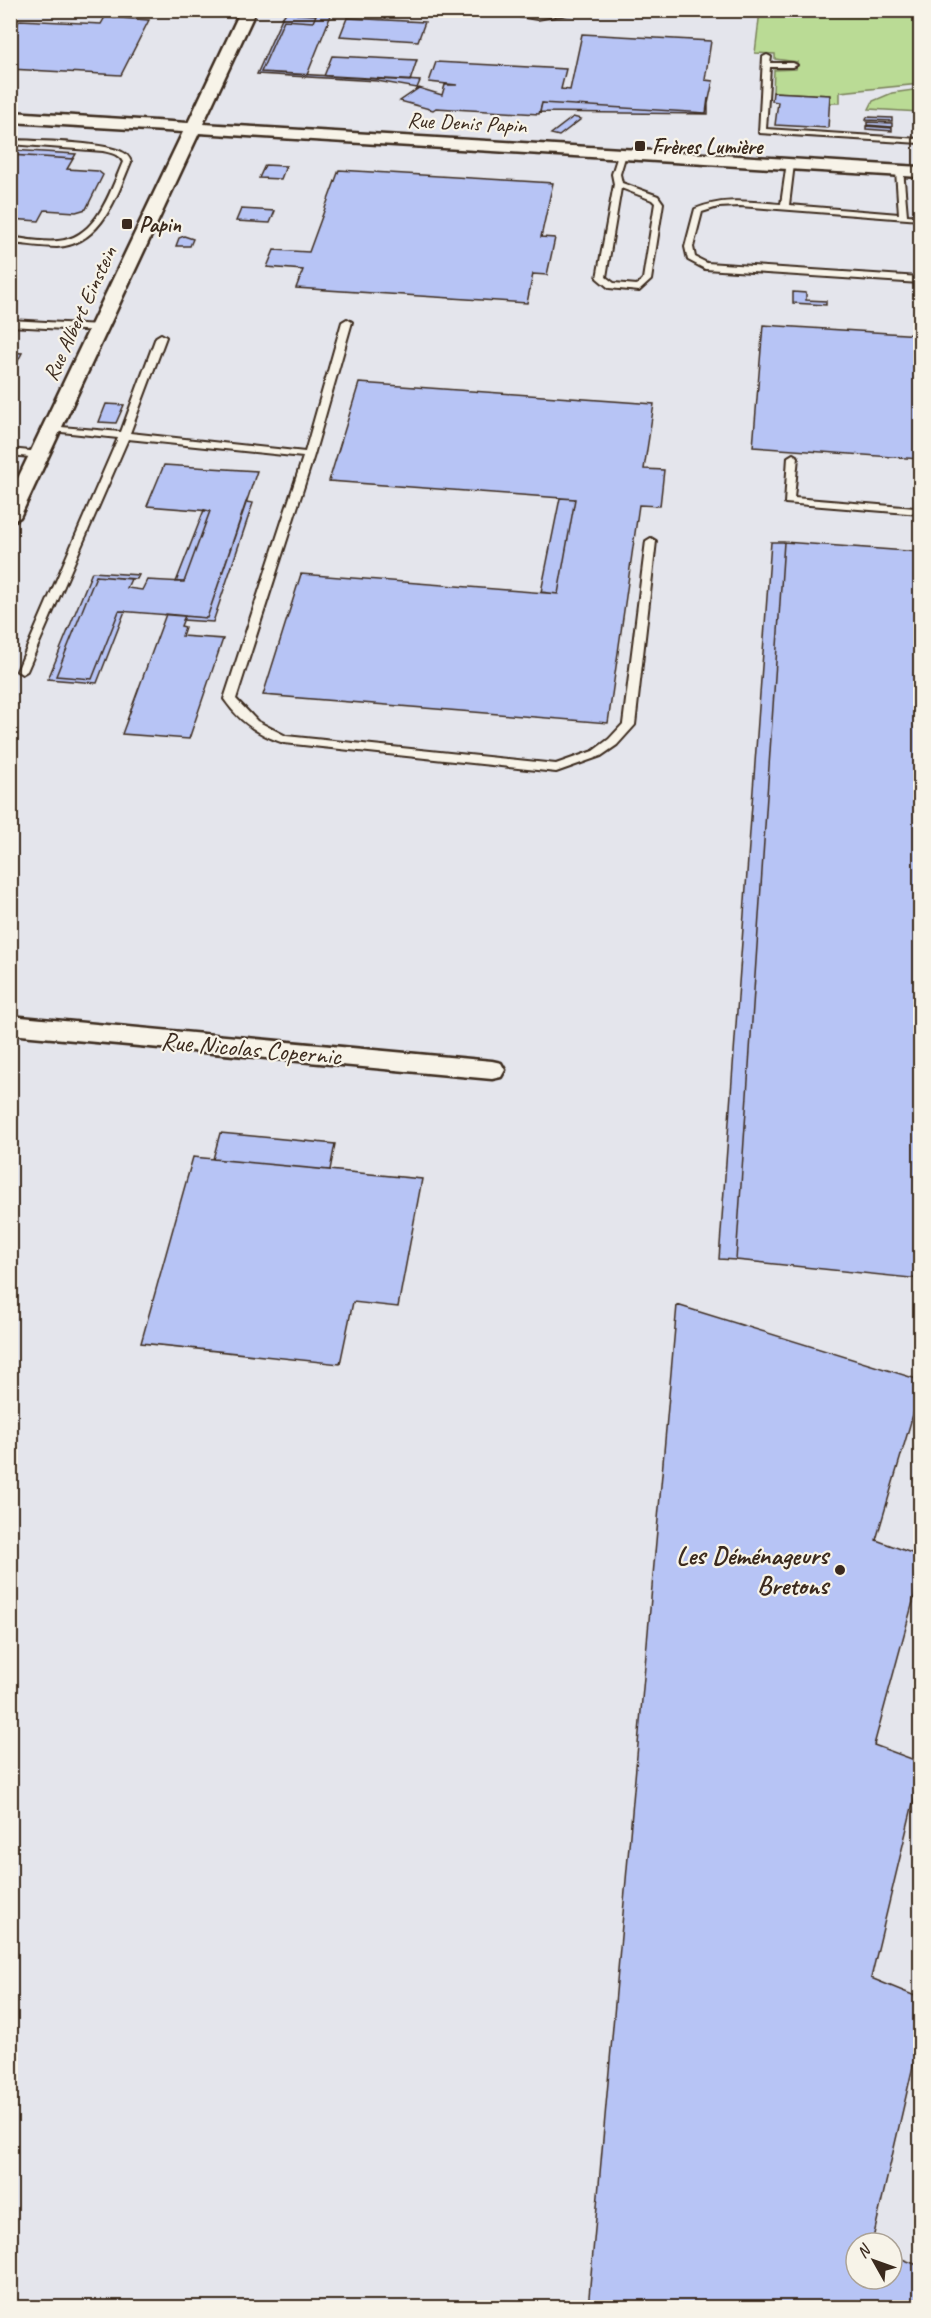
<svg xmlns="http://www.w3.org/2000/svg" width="931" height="2318" viewBox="0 0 931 2318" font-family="Caveat,sans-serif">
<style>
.built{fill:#e4e5ec;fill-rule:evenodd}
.green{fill:#badb95;stroke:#7a825a;stroke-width:1.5}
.building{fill:#b7c4f5;stroke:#3b2a1e;stroke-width:1.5}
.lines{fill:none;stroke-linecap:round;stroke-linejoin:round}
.lane-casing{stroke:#3b2a1e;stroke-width:4}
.street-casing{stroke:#3b2a1e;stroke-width:5}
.lane{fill:#f7f3e8;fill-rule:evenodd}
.street{fill:#f7f3e8;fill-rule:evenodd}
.poi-dot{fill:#3b2a1e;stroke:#f7f3e8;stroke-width:2}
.labels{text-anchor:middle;stroke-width:4.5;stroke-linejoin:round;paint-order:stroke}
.far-street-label{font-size:22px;fill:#3b2a1e;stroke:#f7f3e8}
.far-poi-label{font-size:22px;font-weight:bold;fill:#3b2a1e;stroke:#f7f3e8;text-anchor:start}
.street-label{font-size:26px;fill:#3b2a1e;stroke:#f7f3e8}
.poi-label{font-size:26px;font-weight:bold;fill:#3b2a1e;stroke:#f7f3e8;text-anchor:end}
</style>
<rect width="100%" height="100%" fill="#f7f3e8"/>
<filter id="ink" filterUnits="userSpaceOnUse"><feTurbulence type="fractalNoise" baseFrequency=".0167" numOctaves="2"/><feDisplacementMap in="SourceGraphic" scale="12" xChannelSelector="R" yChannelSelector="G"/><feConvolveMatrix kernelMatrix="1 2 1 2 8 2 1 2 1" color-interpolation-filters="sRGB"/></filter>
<g filter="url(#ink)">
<path class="built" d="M 11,11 L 920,11 L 920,2307 L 11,2308 ZM 856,2243 L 892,2243 L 892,2279 L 856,2279 Z"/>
<path class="green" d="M 760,11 L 920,11 L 920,84 L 840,92 L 840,103 L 829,103 L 829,95 L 773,92 L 774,70 L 796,69 L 797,62 L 775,59 L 775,54 L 755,53 Z
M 920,89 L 920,112 L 869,109 L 873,101 L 892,93 Z"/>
<path class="building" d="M 288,10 L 299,10 L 297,14 L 316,15 L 313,22 L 284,20 L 261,72 L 420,81 L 417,88 L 377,81 L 257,74 L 282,18 Z
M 299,10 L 333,10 L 307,75 L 261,72 L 284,20 L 313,22 L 316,15 L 297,14 Z
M 443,10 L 474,10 L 465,16 Z
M 105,17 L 149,20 L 121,75 L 10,69 L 10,32 L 20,20 L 101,24 Z
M 347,18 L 425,22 L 418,41 L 340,36 Z
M 582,34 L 711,41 L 705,80 L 713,81 L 706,113 L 542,103 L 539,114 L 436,108 L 433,110 L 400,101 L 419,88 L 442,95 L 445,85 L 457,85 L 429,82 L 436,62 L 566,69 L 561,89 L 570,90 Z
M 332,56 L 417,60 L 410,81 L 324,76 Z
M 773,92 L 830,95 L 828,128 L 775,125 L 778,102 L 772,101 Z
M 708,98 L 708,114 L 540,112 L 542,103 L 706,113 Z
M 573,117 L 581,119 L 559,136 L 551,134 Z
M 867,117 L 892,118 L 892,121 L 866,120 Z
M 867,122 L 892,123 L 892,127 L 867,125 Z
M 866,126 L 892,128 L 892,131 L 866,129 Z
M 10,150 L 76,154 L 73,159 L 10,155 Z
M 10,155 L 73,159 L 67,169 L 98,171 L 103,175 L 86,209 L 76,212 L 45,210 L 39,221 L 10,219 Z
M 265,165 L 286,166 L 281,179 L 259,178 Z
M 339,170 L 553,183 L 541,237 L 555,238 L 547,275 L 533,274 L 527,303 L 296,288 L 303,270 L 267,267 L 274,250 L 309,252 Z
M 241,209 L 275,211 L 270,223 L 236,221 Z
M 184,236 L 193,239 L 190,246 L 176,246 L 179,238 Z
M 793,292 L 806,293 L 806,300 L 826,301 L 826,305 L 793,303 Z
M 763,325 L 920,335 L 920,459 L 753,447 Z
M 10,352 L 22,353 L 10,376 Z
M 359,383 L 654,404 L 644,469 L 664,470 L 660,506 L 639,505 L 608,723 L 263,695 L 301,574 L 558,594 L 575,499 L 329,481 Z
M 106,404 L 124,405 L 116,423 L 99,422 Z
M 164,465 L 257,471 L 207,618 L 119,611 L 92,679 L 56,676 L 96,576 L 131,579 L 127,588 L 142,590 L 147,580 L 184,582 L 210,511 L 147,506 Z
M 560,498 L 575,499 L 558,594 L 541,592 Z
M 246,502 L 253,503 L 213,622 L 183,620 L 185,616 L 207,618 Z
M 204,510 L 210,511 L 184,582 L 176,582 Z
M 771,542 L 784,542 L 736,1260 L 719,1259 Z
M 784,542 L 920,552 L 920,1279 L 736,1260 Z
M 92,572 L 139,575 L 137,579 L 96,576 L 56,676 L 92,679 L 119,611 L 125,611 L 97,683 L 48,679 Z
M 166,614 L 185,616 L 181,626 L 185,627 L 182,636 L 223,639 L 189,739 L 122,734 Z
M 220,1133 L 335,1144 L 330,1170 L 213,1159 Z
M 193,1157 L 422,1179 L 398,1307 L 353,1302 L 340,1364 L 141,1343 Z
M 677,1305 L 920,1380 L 920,1391 L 876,1540 L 920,1556 L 920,1576 L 874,1745 L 920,1762 L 920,1774 L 871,1978 L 920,1998 L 920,2036 L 872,2243 L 856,2243 L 856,2279 L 892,2279 L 892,2255 L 920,2266 L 920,2308 L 588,2308 Z"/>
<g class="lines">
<g class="lane-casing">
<path id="lane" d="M 569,10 L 592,10 L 537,19 L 499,13 L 503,11 L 537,15 Z
M 767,55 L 771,57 L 770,63 L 793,63 L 797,65 L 793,67 L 770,67 L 766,129 L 920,139 L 920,143 L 759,133 L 763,57 Z
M 10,140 C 35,141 103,142 122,152 C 127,154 129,157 131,162 C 116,197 102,244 57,247 C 41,247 26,244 10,243 L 10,237 C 26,239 42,243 58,241 C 97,238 110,192 123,162 C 119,154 111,153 103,151 L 10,144 Z
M 619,152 L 626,154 L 620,174 L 622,183 L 658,196 L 663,203 L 651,280 L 639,291 L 609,288 L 597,278 L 614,184 L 612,174 ZM 621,188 L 652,200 L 655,203 L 643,279 L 637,285 L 614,283 L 606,277 Z
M 787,162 L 794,164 L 789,205 L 899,214 L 896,171 L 903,169 L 907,215 L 920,216 L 920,220 L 740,206 L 718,207 L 702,212 L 693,247 L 695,257 L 707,263 L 920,277 L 920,283 L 705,269 L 688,260 L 685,247 L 695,209 C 723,197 751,202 781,204 Z
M 347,319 L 352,322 L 314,455 L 236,699 L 257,721 L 286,736 L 556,764 L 593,751 L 609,739 L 623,724 L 646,541 L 651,538 L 656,541 L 635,725 L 617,745 L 601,756 L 556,772 L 284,743 C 258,735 239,721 224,699 L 303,457 L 128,439 L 27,671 L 22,674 L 17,671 L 118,438 L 52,431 L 49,430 L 49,426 L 121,432 L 156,337 L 161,334 L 166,337 L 130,433 L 305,452 L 342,322 Z
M 10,320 L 100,325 L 105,328 L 100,331 L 10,326 Z
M 10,449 L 40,452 L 45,455 L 40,458 L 10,455 Z
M 793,454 L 798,457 L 794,498 L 915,508 L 915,474 L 920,471 L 920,514 L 785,503 L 788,457 Z"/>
</g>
<g class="street-casing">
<path id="street" d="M 241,10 L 256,10 L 203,124 L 920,167 L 920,177 L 199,133 L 20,517 L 10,523 L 10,495 L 183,132 L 10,122 L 10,112 L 188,123 Z
M 10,1016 L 492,1061 L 501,1063 L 505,1070 L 501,1077 L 492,1079 L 10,1034 Z"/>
</g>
<use href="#lane" class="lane"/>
<use href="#street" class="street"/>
</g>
</g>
<g class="poi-dot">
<rect x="634" y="140" width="12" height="12" rx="3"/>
<rect x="121" y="218" width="12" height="12" rx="3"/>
<circle cx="840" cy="1570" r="6"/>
</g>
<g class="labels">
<g class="far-street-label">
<text transform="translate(467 122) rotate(3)" y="8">Rue Denis Papin</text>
<text transform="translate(79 313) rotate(-65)" y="8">Rue Albert Einstein</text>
</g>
<g class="far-poi-label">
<text x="652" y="154">Frères Lumière</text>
<text x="139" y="232">Papin</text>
</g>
<g class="street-label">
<text transform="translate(251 1048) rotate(5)" y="9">Rue Nicolas Copernic</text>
</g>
<g class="poi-label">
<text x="828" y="1564">Les Déménageurs<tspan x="828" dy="30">Bretons</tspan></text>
</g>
</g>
<rect width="931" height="2318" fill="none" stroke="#f7f3e8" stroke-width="36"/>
<rect x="18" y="18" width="895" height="2282" fill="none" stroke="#3b2a1e" stroke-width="2" filter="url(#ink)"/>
<g transform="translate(874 2261) rotate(310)"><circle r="28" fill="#f7f3e8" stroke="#aca397" stroke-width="1.5"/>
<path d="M0-4.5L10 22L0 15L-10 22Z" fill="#3b2a1e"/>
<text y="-9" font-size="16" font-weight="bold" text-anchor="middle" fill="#3b2a1e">N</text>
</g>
</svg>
